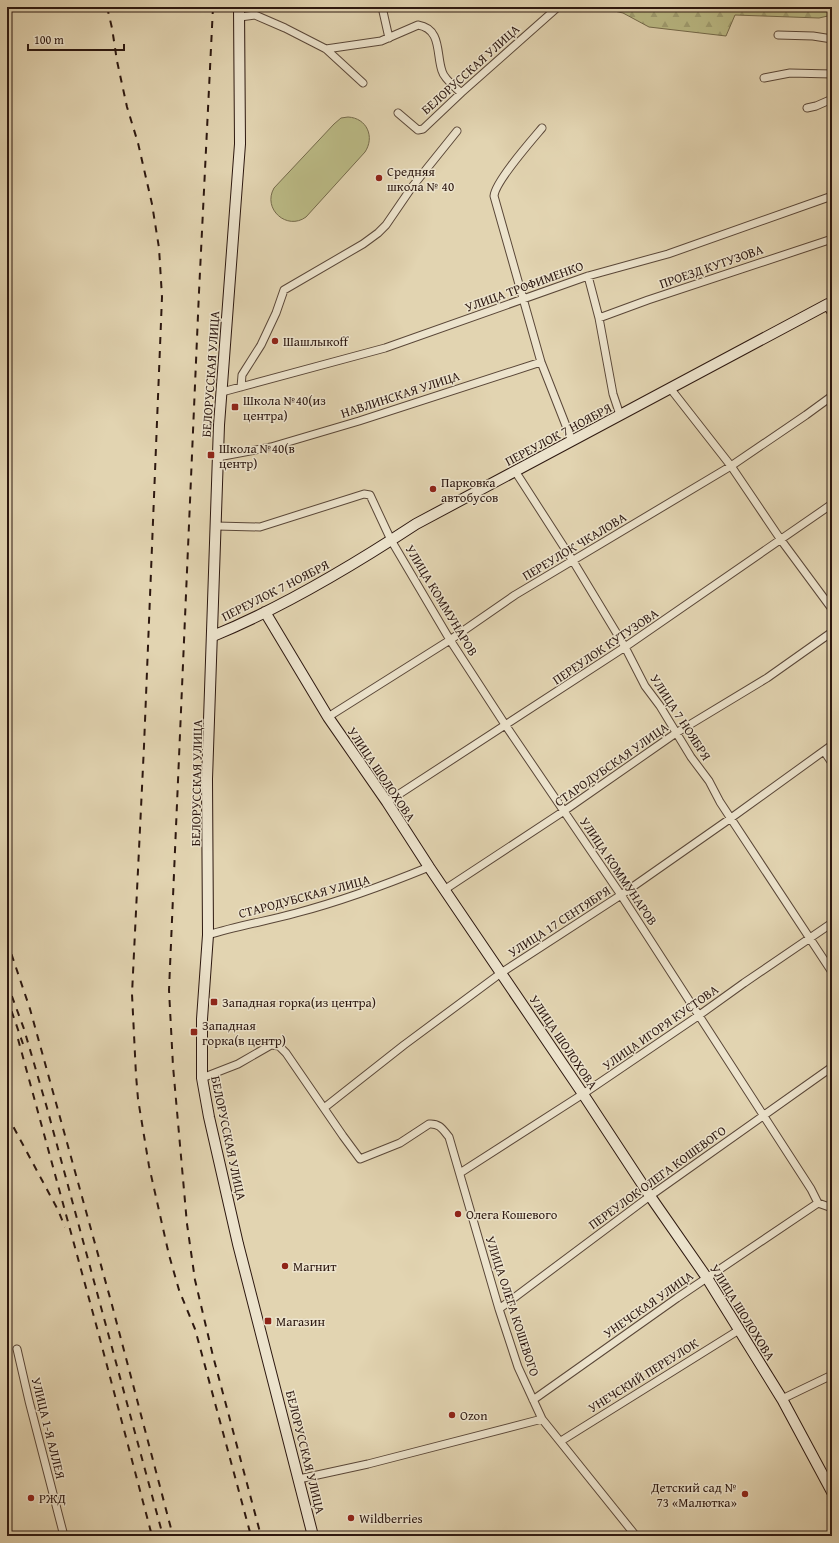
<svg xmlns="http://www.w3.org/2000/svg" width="839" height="1543" viewBox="0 0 839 1543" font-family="'Gentium Book Plus',serif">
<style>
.green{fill:#bbbb86;stroke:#746a4b}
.forest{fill:url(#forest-firs);stroke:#746a4b}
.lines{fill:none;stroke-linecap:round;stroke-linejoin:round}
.street-casing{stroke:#5a4738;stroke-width:9}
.secondary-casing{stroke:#2d1810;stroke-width:12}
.street{stroke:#ece3cc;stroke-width:7}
.secondary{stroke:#ece3cc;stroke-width:10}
.rail{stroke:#2d1810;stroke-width:2;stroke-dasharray:7 7;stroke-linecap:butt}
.poi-dot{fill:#8f2418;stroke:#ece3cc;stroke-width:1.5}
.labels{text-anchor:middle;stroke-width:3;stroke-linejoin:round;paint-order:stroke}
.street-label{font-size:13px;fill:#2d1810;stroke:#ece3cc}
.poi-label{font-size:13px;fill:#2d1810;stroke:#ece3cc;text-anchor:start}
</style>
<defs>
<pattern id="forest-firs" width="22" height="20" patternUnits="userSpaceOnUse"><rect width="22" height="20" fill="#bbbb86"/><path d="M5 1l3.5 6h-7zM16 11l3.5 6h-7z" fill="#a1a073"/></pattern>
</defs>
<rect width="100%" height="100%" fill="#e2d4b1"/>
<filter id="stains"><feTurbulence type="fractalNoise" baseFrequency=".005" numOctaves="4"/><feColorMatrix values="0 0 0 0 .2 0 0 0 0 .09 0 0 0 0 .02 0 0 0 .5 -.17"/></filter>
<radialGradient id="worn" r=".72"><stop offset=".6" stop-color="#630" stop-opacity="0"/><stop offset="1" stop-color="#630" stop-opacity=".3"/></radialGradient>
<path class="green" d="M 348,117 C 367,118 375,137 365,152 L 306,217 C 287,231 262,209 274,188 L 334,124 L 341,118 Z"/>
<path class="forest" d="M 597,7 L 832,7 L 832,15 L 819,18 L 735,15 L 726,36 L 649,27 L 623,13 Z"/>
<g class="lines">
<g class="street-casing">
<path id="street" d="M 382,7 L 389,38
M 240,17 L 255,15 L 285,28 L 326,49 L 363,83
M 778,35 L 813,36 L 832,39
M 326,49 L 381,41 L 418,25 C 442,29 436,54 442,71 C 444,79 455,87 461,93
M 764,78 L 790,73 L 832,74
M 807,108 L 816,106 L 832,99
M 398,113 L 418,130 L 423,129 L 461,93 L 558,7
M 542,128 C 531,141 495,182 494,196 L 541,362 L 572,441
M 588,276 L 599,318 L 613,394 L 620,415
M 599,318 L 648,300 L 832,239
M 241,387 L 242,375 L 261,345 L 276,313 L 284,290 L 363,244 L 378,233 L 386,225 L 412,187 L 457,131
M 670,388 L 731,466 L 781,540 L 832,609
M 222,392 L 385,348 L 588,276 L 668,254 L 832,196
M 218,457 L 271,447 L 359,421 L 541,362
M 515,471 L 573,561 L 625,647 L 645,686 L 660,706 L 691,757 L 709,781 L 720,802 L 832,972
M 216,526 L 260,527 L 364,494 L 370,495 L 391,540 L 450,640 L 506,726 L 621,895 L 811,1189 L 818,1203 L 832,1208
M 328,717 L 450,640 L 515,595 L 731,466 L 806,415 L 832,396
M 824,751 L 832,763
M 387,802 L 625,647 L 832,504
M 444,890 L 564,811 L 676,733 L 767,678 L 832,632
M 208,935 C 237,926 267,921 296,913 C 342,901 385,885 429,867
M 202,1078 L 238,1064 L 271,1045 L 279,1046 L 286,1053 L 343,1136 L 360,1159 L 400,1143 L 429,1124 C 440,1123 443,1130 449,1137 L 499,1309 L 518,1367 L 542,1419 L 636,1536
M 324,1108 L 404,1045 L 501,973 L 621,895 L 731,818 L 832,745
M 460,1173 L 583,1094 L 698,1016 L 744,983 L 832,923
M 499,1309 L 650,1196 L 832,1067
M 17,1349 L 29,1401 L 64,1536
M 782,1399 L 832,1375
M 533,1400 L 677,1298 L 818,1203
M 561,1441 L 739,1330
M 299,1479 L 368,1464 L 542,1419"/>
</g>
<g class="secondary-casing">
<path id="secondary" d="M 239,7 L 240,144 L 219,425 L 207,779 L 208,935 L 202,1019 L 202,1078 L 209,1117 L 238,1244 L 313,1536
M 265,612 L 328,717 L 387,802 L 429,867 L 583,1094 L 650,1196 L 707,1278 L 782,1399 L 832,1492
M 213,636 C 284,607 352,566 416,524 L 828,304 L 832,311"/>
</g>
<use href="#street" class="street"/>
<use href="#secondary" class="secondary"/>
<path class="rail" d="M 107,7 L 112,28 L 117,61 L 127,107 L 138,143 L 152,204 L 159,248 L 162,297 L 144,746 L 132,994 L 136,1075 L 138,1099 L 149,1166 L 169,1255 L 179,1290 L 195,1329 L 251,1536
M 213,7 L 199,292 L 169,990 L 173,1066 L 187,1224 L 195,1280 L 213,1356 L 261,1536
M 7,941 L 30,1009 L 112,1305 L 173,1536
M 7,983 L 24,1029 L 47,1108 L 163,1536
M 7,998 L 23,1044
M 18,1039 L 100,1339 L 152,1536
M 7,1115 L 58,1210 L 65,1227"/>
</g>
<g class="poi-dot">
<circle cx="379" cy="178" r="4"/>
<circle cx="275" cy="341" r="4"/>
<rect x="231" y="403" width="8" height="8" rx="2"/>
<rect x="207" y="451" width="8" height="8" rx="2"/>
<circle cx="433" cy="489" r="4"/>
<rect x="210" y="998" width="8" height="8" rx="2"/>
<rect x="190" y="1028" width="8" height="8" rx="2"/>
<circle cx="458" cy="1214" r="4"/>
<circle cx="285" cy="1266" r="4"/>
<rect x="264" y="1317" width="8" height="8" rx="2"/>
<circle cx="452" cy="1415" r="4"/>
<circle cx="745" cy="1494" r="4"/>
<circle cx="31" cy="1498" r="4"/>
<circle cx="351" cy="1518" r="4"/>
</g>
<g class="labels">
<g class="street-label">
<text transform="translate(470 69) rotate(-42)" y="5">БЕЛОРУССКАЯ УЛИЦА</text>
<text transform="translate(711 266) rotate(-19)" y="5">ПРОЕЗД КУТУЗОВА</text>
<text transform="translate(524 286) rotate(-20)" y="5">УЛИЦА ТРОФИМЕНКО</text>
<text transform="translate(210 374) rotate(-86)" y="5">БЕЛОРУССКАЯ УЛИЦА</text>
<text transform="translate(400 394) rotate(-18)" y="5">НАВЛИНСКАЯ УЛИЦА</text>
<text transform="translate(558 434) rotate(-28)" y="5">ПЕРЕУЛОК 7 НОЯБРЯ</text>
<text transform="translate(574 546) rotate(-31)" y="5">ПЕРЕУЛОК ЧКАЛОВА</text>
<text transform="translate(275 590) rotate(-27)" y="5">ПЕРЕУЛОК 7 НОЯБРЯ</text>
<text transform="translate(442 600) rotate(59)" y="5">УЛИЦА КОММУНАРОВ</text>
<text transform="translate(605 646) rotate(-34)" y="5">ПЕРЕУЛОК КУТУЗОВА</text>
<text transform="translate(681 717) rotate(57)" y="5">УЛИЦА 7 НОЯБРЯ</text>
<text transform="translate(611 764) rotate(-35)" y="5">СТАРОДУБСКАЯ УЛИЦА</text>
<text transform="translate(382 774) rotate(56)" y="5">УЛИЦА ШОЛОХОВА</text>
<text transform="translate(196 783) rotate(-89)" y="5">БЕЛОРУССКАЯ УЛИЦА</text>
<text transform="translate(619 871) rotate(56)" y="5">УЛИЦА КОММУНАРОВ</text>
<text transform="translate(304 896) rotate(-15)" y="5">СТАРОДУБСКАЯ УЛИЦА</text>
<text transform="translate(559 921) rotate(-33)" y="5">УЛИЦА 17 СЕНТЯБРЯ</text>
<text transform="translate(660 1027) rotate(-35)" y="5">УЛИЦА ИГОРЯ КУСТОВА</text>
<text transform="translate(564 1042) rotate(56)" y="5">УЛИЦА ШОЛОХОВА</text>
<text transform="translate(229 1138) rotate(78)" y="5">БЕЛОРУССКАЯ УЛИЦА</text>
<text transform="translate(657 1177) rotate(-36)" y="5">ПЕРЕУЛОК ОЛЕГА КОШЕВОГО</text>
<text transform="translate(648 1304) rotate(-35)" y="5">УНЕЧСКАЯ УЛИЦА</text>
<text transform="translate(513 1306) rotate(72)" y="5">УЛИЦА ОЛЕГА КОШЕВОГО</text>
<text transform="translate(743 1312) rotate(58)" y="5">УЛИЦА ШОЛОХОВА</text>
<text transform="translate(643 1375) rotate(-32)" y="5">УНЕЧСКИЙ ПЕРЕУЛОК</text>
<text transform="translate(49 1428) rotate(76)" y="5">УЛИЦА 1-Я АЛЛЕЯ</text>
<text transform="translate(306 1452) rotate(76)" y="5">БЕЛОРУССКАЯ УЛИЦА</text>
</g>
<g class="poi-label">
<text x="387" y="176">Средняя<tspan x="387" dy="15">школа № 40</tspan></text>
<text x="283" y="346">Шашлыкоff</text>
<text x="243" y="405">Школа №40(из<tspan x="243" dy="15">центра)</tspan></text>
<text x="219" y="453">Школа №40(в<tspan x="219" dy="15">центр)</tspan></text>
<text x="441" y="487">Парковка<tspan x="441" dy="15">автобусов</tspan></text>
<text x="222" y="1007">Западная горка(из центра)</text>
<text x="202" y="1030">Западная<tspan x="202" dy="15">горка(в центр)</tspan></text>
<text x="466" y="1219">Олега Кошевого</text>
<text x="293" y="1271">Магнит</text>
<text x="276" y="1326">Магазин</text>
<text x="460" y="1420">Ozon</text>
<text x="737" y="1492" text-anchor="end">Детский сад №<tspan x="737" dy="15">73 «Малютка»</tspan></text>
<text x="39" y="1503">РЖД</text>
<text x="359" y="1523">Wildberries</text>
</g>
</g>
<rect width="839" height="1543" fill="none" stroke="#e2d4b1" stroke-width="24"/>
<rect x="8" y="8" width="823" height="1527" fill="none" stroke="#2d1810" stroke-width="2"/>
<rect x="12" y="12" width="815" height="1519" fill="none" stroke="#2d1810"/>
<path d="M28 44v6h96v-6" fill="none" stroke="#2d1810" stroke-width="2"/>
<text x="34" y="44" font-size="12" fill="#2d1810" stroke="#ece3cc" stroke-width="3" paint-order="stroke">100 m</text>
<rect width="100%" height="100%" filter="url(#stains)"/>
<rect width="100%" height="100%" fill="url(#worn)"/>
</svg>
